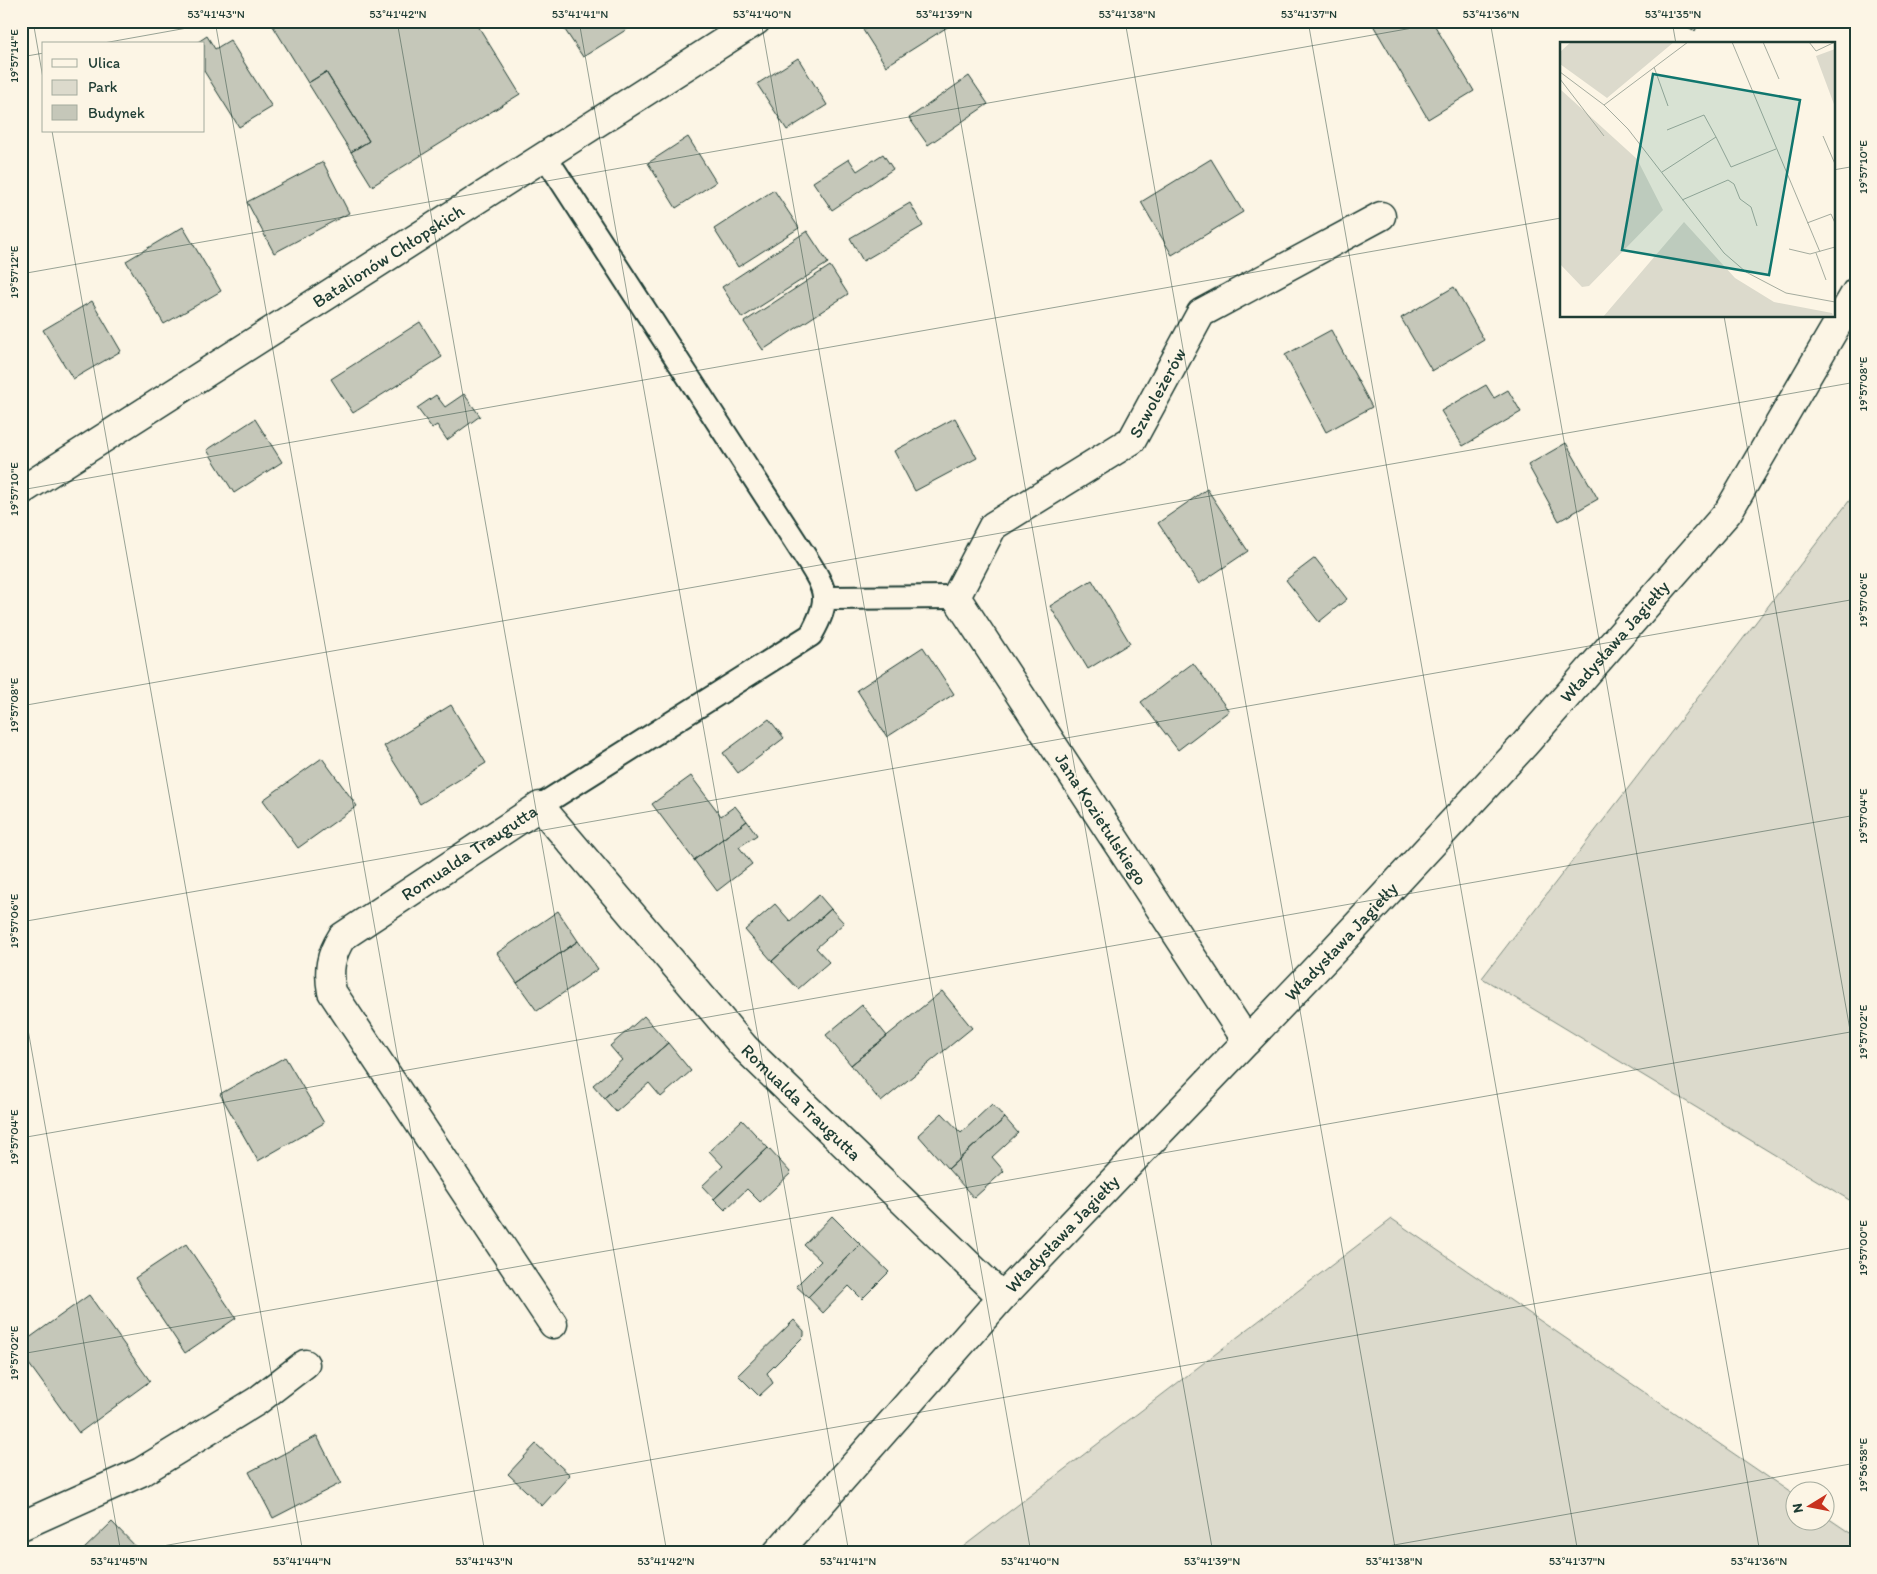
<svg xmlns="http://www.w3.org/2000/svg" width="1877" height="1574" viewBox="0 0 1877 1574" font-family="Itim,sans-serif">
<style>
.green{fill:#dcdacc;stroke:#7e8c80}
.building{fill:#c5c7b9;stroke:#1f3d34}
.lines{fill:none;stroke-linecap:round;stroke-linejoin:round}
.lane-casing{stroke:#1f3d34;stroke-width:26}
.street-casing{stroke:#1f3d34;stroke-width:31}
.secondary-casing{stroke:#1f3d34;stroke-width:31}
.lane{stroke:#fcf5e5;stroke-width:22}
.street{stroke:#fcf5e5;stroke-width:28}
.secondary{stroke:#fcf5e5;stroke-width:28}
.ticks{fill:none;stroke:#1f3d34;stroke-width:1;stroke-opacity:0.45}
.labels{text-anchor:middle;stroke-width:4;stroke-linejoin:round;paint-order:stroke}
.street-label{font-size:18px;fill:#1f3d34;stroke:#fcf5e5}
.inset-road{fill:none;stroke:#a4ab9e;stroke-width:1}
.view{fill:#0f766e;fill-opacity:0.15;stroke:#0f766e;stroke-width:2.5}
.inset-edge{fill:none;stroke:#1f3d34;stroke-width:2.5}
.neatline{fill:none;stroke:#1f3d34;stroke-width:2}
.ticks-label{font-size:12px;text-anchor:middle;fill:#1f3d34}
</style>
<rect width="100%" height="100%" fill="#fcf5e5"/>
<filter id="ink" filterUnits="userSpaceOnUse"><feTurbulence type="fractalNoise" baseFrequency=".02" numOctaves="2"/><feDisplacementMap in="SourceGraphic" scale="10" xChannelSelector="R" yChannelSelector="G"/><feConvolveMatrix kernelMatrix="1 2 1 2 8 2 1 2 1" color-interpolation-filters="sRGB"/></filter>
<g filter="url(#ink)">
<path class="green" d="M 1856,492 L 1856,1204 L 1482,978 Z
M 1392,1219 L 1794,1495 L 1794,1522 L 1824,1522 L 1825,1516 L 1856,1537 L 1856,1553 L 955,1553 Z"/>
<path class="building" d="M 282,21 L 475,21 L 520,94 L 372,186 L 351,152 L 369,141 L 326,72 L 308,83 L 273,26 Z
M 559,21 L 640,21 L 583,57 Z
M 876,21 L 945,21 L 949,26 L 886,66 L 863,30 Z
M 1379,21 L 1432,21 L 1474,91 L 1428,119 L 1373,25 Z
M 1677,21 L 1700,21 L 1695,31 Z
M 207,36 L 215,49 L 230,40 L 272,107 L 239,127 L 204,71 L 204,44 L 195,44 Z
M 798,58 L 827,105 L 787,130 L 757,84 Z
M 326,72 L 369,141 L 351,152 L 308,83 Z
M 969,76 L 988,104 L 928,145 L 909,118 Z
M 688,137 L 716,182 L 676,208 L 648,163 Z
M 883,154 L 893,169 L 832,210 L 813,182 L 849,159 L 857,171 Z
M 1211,159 L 1243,212 L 1172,255 L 1141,202 Z
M 323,162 L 349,213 L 274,253 L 247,202 Z
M 774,190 L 799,228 L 738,267 L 714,229 Z
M 910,203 L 923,226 L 863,261 L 850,238 Z
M 183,227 L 221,291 L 164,324 L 126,261 Z
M 807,231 L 828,263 L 742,318 L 722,287 Z
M 830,266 L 848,294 L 763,350 L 744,322 Z
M 1454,287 L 1484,340 L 1432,371 L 1401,318 Z
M 92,301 L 121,351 L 73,379 L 43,330 Z
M 420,322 L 442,357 L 353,413 L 331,379 Z
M 1331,330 L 1372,407 L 1326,432 L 1285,355 Z
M 1486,385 L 1494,398 L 1508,390 L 1521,412 L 1463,446 L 1441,411 Z
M 464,394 L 480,416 L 447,440 L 437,425 L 432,428 L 417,408 L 436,395 L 445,407 Z
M 955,418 L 977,458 L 915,491 L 894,451 Z
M 255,419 L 282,462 L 234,493 L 207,450 Z
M 1566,443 L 1598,499 L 1559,521 L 1528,465 Z
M 1207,489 L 1248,551 L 1199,584 L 1158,523 Z
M 1315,558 L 1347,599 L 1319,622 L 1286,580 Z
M 1092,580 L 1130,643 L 1088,669 L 1050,606 Z
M 923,647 L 954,694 L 887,737 L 857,690 Z
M 1193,663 L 1229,711 L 1178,750 L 1141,702 Z
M 451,705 L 486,763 L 420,804 L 384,746 Z
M 769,719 L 784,738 L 738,773 L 723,753 Z
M 322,758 L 357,806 L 298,848 L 263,800 Z
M 691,776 L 721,816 L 735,806 L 747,821 L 694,860 L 652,804 Z
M 747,821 L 757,835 L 739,847 L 752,864 L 717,891 L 694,860 Z
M 819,895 L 831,909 L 772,961 L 745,930 L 775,904 L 790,921 Z
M 831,909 L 844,923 L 816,948 L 829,962 L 798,989 L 772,961 Z
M 558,911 L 578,941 L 517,983 L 497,953 Z
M 578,941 L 598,969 L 537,1011 L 517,983 Z
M 942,991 L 972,1028 L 881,1102 L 851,1065 Z
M 862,1005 L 887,1036 L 851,1065 L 826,1035 Z
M 644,1016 L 668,1043 L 604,1098 L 593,1085 L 622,1060 L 610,1046 Z
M 668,1043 L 691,1071 L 661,1097 L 649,1083 L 616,1112 L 604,1098 Z
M 285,1057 L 324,1123 L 258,1161 L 220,1094 Z
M 992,1104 L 1005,1118 L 948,1169 L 918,1135 L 942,1113 L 961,1133 Z
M 1005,1118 L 1018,1133 L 992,1157 L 1004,1171 L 974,1198 L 948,1169 Z
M 742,1120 L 768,1148 L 714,1199 L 702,1186 L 723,1166 L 709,1151 Z
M 768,1148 L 791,1173 L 760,1202 L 747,1189 L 725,1210 L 714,1199 Z
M 832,1216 L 860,1244 L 808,1297 L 796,1286 L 821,1261 L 804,1245 Z
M 186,1244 L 236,1318 L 185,1353 L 135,1278 Z
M 860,1244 L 889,1272 L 862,1299 L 849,1286 L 823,1313 L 808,1297 Z
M 89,1295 L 150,1381 L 79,1433 L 21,1353 L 21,1344 Z
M 794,1320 L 804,1331 L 804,1336 L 767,1373 L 773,1383 L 759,1396 L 738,1375 Z
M 317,1436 L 341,1483 L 273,1518 L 249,1472 Z
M 536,1444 L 570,1475 L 542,1506 L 508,1474 Z
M 112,1522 L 142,1553 L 80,1553 Z"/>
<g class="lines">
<g class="lane-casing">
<path id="lane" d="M 825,598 L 956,597
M 540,806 L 811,635 C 831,599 827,591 806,558 L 545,156"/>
</g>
<g class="street-casing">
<g id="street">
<path id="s1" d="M 21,491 L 756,21"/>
<path id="s2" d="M 1247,1041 L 956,597 L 993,526 L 1132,440 L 1201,313 L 1381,216"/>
<path id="s3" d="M 553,1324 L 332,992 C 328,970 330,956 342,937 L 540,806 L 745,1048 L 1002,1297"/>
<path d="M 21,1526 L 141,1472 L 257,1401 L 305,1364"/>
</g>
</g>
<g class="secondary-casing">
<g id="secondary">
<path id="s4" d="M 777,1553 L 1002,1297 L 1333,951 L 1524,745 L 1728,512 L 1856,292"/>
</g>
</g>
<use href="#lane" class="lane"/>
<use href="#street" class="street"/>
<use href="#secondary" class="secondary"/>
</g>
</g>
<path class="ticks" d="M 33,21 L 44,84M 215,21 L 485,1553M 397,21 L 667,1553M 579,21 L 849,1553M 761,21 L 1031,1553M 943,21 L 1213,1553M 1125,21 L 1396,1553M 1308,21 L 1578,1553M 1490,21 L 1760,1553M 1672,21 L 1676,44M 1854,21 L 1856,31M 98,44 L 226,21M 21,57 L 44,53M 52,131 L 303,1553M 1833,170 L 1856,166M 21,274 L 1452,21M 1724,316 L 1856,1064M 21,490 L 1561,218M 21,706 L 1856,382M 21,922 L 1856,599M 21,990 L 121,1553M 21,1138 L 1856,815M 21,1354 L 1856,1031M 123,1553 L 1856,1247M 1349,1553 L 1856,1463"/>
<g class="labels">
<g class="street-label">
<text dy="6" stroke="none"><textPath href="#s1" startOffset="436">Batalionów Chłopskich</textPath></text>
<text dy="6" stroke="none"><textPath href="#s2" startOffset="828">Szwoleżerów</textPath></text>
<text dy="6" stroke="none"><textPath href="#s4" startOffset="1238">Władysława Jagiełły</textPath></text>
<text transform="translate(1101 819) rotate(57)" y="6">Jana Kozietulskiego</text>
<text dy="6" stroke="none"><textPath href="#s3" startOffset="609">Romualda Traugutta</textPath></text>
<text dy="6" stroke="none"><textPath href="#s4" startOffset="832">Władysława Jagiełły</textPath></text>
<text dy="6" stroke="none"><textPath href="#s3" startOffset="1089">Romualda Traugutta</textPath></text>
<text dy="6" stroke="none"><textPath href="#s4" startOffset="428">Władysława Jagiełły</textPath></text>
</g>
</g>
<g transform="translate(1560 42)">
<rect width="275" height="275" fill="#fcf5e5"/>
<path d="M 11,0 L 114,0 L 47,56 L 0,22 L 0,10 ZM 275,7 L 275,65 L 256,14 ZM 0,47 L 77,117 L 103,168 L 29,244 L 22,245 L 0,222 ZM 124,180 L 175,236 L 214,260 L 272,271 L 274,275 L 43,275 Z" fill="#dcdacc"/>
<path class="inset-road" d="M 172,0 L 260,210M 203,0 L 219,37M 249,0 L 256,9 L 275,0M 94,25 L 108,64M 0,30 L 44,63 L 68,87 L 164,211 L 186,230 L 226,251 L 275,260M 0,37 L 44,94M 44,63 L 128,0M 263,94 L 275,122M 156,95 L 171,125 L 216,107M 102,130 L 156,95 L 144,73 L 107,88M 168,138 L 174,142 L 180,157 L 191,165 L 197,184M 122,158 L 168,138M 247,181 L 271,172 L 275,181M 229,207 L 250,212 L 275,205M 256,211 L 266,238"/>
<path class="view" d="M 93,32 L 240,58 L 209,233 L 62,208 Z"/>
<rect width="275" height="275" class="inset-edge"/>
</g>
<rect width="1877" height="1574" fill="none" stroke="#fcf5e5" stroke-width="55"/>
<rect x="42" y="42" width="162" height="90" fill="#fcf5e5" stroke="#a4ab9e"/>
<rect x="52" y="59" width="25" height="8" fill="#fcf5e5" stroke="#a4ab9e"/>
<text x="88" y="68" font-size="15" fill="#1f3d34">Ulica</text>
<rect x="52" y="80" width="25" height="15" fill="#dcdacc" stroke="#a4ab9e"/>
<text x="88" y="92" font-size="15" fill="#1f3d34">Park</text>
<rect x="52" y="105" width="25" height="15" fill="#c5c7b9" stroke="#a4ab9e"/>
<text x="88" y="118" font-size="15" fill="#1f3d34">Budynek</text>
<g transform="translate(1810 1506) rotate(260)"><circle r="24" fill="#fcf5e5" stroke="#a4ab9e"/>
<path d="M0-4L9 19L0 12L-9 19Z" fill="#c8321e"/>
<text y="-8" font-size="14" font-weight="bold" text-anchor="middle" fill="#1f3d34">N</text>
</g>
<rect x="28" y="28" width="1822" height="1518" class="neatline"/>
<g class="ticks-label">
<text x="216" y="18">53°41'43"N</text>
<text x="398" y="18">53°41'42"N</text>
<text x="580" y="18">53°41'41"N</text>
<text x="762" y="18">53°41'40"N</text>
<text x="944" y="18">53°41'39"N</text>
<text x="1127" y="18">53°41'38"N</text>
<text x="1309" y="18">53°41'37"N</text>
<text x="1491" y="18">53°41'36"N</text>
<text x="1673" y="18">53°41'35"N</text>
<text transform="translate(14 56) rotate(-90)" y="4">19°57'14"E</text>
<text transform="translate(1863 167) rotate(-90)" y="4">19°57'10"E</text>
<text transform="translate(14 272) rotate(-90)" y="4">19°57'12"E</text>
<text transform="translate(1863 384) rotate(-90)" y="4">19°57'08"E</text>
<text transform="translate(14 489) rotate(-90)" y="4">19°57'10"E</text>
<text transform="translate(1863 600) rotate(-90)" y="4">19°57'06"E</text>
<text transform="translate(14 705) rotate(-90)" y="4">19°57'08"E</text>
<text transform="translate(1863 816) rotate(-90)" y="4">19°57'04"E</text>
<text transform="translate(14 921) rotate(-90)" y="4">19°57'06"E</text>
<text transform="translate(1863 1032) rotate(-90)" y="4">19°57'02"E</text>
<text transform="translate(14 1137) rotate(-90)" y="4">19°57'04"E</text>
<text transform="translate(1863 1248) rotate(-90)" y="4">19°57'00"E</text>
<text transform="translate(14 1353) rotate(-90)" y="4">19°57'02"E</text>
<text transform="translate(1863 1465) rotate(-90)" y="4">19°56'58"E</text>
<text x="119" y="1565">53°41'45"N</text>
<text x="302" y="1565">53°41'44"N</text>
<text x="484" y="1565">53°41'43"N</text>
<text x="666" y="1565">53°41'42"N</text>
<text x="848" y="1565">53°41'41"N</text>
<text x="1030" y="1565">53°41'40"N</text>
<text x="1212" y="1565">53°41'39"N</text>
<text x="1394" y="1565">53°41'38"N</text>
<text x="1577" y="1565">53°41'37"N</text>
<text x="1759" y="1565">53°41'36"N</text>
</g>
</svg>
